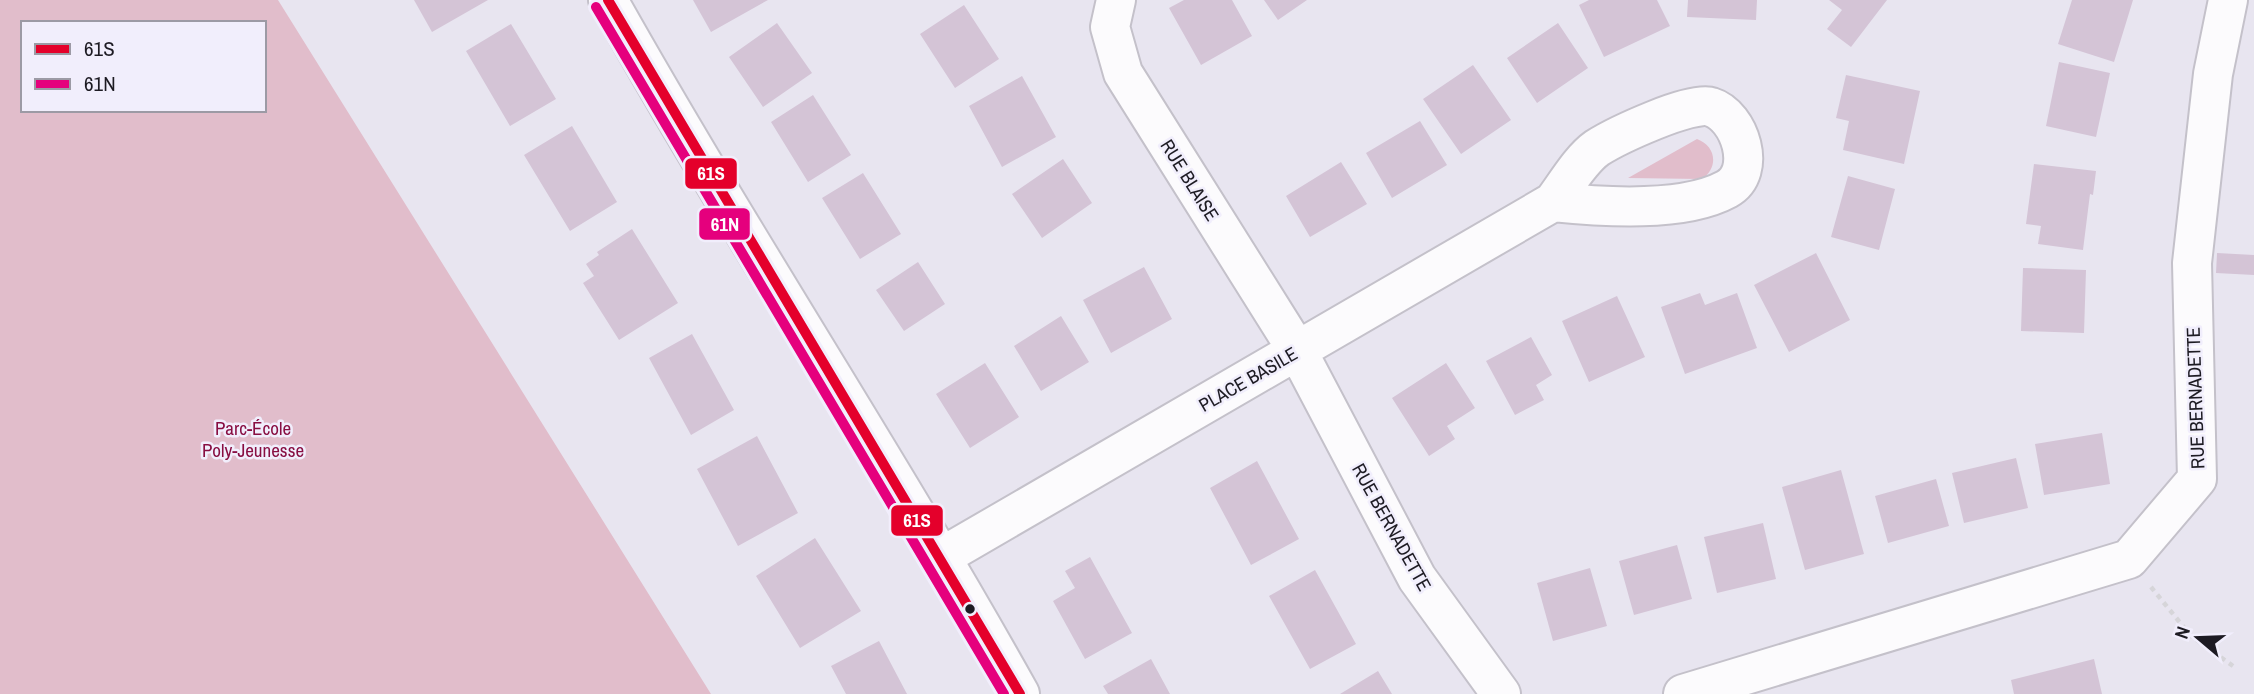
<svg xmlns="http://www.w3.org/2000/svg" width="2254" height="694" viewBox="0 0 2254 694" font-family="'Archivo Narrow',sans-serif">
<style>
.green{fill:#e1bdcb;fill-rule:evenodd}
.building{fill:#d4c4d6}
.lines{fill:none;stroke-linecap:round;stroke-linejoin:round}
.street-casing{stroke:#c4c1ca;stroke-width:42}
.path{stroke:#d6d5d9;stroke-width:4.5;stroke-dasharray:5 5;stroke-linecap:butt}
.street{stroke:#fcfbfd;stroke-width:38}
.bus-1-casing{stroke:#f1eefc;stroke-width:16}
.bus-2-casing{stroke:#f1eefc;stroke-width:16}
.bus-1{stroke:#e4002b;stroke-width:10}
.bus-2{stroke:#e5007d;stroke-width:10}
.bus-dot{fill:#1d1b23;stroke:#f1eefc;stroke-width:2.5}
.labels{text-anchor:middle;stroke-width:5;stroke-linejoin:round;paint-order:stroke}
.street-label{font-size:19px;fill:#1d1b23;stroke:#f1eefc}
.park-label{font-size:19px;fill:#880e42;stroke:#f1eefc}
.line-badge{stroke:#f1eefc;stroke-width:2.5}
.badge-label{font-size:19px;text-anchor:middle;font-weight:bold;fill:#fff}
</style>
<rect width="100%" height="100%" fill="#e8e5f0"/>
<path class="green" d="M 0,0 L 278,0 L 711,694 L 0,694 ZM 23,23 L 264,23 L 264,110 L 23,110 Z
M 1697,139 C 1716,146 1719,167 1702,179 L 1628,178 Z"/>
<path class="building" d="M 414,0 L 488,0 L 432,32 Z
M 693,0 L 768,0 L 711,32 Z
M 1184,0 L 1232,0 L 1252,36 L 1201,65 L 1169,8 Z
M 1264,0 L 1307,0 L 1278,20 Z
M 1589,0 L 1657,0 L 1670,26 L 1604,57 L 1579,5 Z
M 1688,0 L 1757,0 L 1756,20 L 1687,17 Z
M 1829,0 L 1887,0 L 1851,47 L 1827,29 L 1842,10 Z
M 2072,0 L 2133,0 L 2114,62 L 2058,44 Z
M 964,5 L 999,59 L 955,88 L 920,34 Z
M 777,23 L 812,73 L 763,107 L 729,57 Z
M 1558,23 L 1588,68 L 1537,103 L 1507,58 Z
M 511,24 L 556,99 L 510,126 L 466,51 Z
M 2059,62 L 2110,73 L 2096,137 L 2046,126 Z
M 1473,65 L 1511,120 L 1461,154 L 1423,99 Z
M 1846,75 L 1920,91 L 1904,164 L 1843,150 L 1849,121 L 1836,118 Z
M 1022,76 L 1056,137 L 1002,167 L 969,106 Z
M 813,95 L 851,155 L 808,182 L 771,122 Z
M 1420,121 L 1447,165 L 1392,198 L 1366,153 Z
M 572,126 L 617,202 L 570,231 L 524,155 Z
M 1063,159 L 1092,203 L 1042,238 L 1012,194 Z
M 1341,162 L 1367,204 L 1310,237 L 1286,196 Z
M 2034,164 L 2096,171 L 2093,195 L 2090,194 L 2083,250 L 2038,244 L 2041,226 L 2026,224 Z
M 863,173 L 901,234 L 860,259 L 822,198 Z
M 1848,176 L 1895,189 L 1879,250 L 1831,237 Z
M 632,229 L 678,303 L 619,340 L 583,283 L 594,276 L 586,264 L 599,255 L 597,252 Z
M 1816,253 L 1850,320 L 1789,352 L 1754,285 Z
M 2217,253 L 2254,255 L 2254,275 L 2216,273 Z
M 918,262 L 945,304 L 904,331 L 876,290 Z
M 1144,267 L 1172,319 L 1111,353 L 1083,300 Z
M 2023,268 L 2086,270 L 2084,333 L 2021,331 Z
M 1700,293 L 1705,305 L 1737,293 L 1757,348 L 1685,374 L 1661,307 Z
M 1617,296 L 1645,357 L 1589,382 L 1562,321 Z
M 1061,316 L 1089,362 L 1041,391 L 1014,346 Z
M 692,334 L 734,410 L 691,435 L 649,358 Z
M 1531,337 L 1552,375 L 1536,385 L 1544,400 L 1515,415 L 1486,361 Z
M 985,363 L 1019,417 L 970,448 L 936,394 Z
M 1446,363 L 1475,408 L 1447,426 L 1455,439 L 1429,456 L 1392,398 Z
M 2102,433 L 2110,484 L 2044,495 L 2035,444 Z
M 757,436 L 798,513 L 738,546 L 697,469 Z
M 2016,458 L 2028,508 L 1964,523 L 1952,473 Z
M 1257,461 L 1299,539 L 1251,565 L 1210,488 Z
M 1841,470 L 1864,554 L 1805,570 L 1782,487 Z
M 1936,479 L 1949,526 L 1888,543 L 1875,496 Z
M 1763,523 L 1776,579 L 1717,593 L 1704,537 Z
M 815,538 L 861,611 L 800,648 L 756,576 Z
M 1677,545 L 1692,599 L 1634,615 L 1619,561 Z
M 1090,557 L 1132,633 L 1085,659 L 1053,601 L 1075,588 L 1065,571 Z
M 1590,568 L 1607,626 L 1553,641 L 1537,583 Z
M 1315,570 L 1356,644 L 1310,669 L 1269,596 Z
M 879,641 L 907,694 L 846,694 L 831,666 Z
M 1151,659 L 1170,694 L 1108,694 L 1103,686 Z
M 2094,659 L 2102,694 L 2014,694 L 2011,680 Z
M 1378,671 L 1392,694 L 1340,694 Z"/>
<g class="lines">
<g class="street-casing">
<path id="street" d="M 608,0 C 740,235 889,459 1020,694
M 1116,0 L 1110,27 L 1123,73 L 1297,350 L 1417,578 L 1501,694
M 943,556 L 1553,202 C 1566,185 1580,160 1597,148 C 1616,136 1692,100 1711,107 C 1740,116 1758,172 1727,189 C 1683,213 1602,207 1553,202
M 1683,694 L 2129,559 L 2197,479 L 2192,263 L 2213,74 L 2228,0"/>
</g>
<path class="path" d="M 2151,587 L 2191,636 L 2233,666"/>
<use href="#street" class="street"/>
<g class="bus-1-casing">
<path id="bus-1" d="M 608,0 L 1020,694"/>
</g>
<g class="bus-2-casing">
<path id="bus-2" d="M 596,7 L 1004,694"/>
</g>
<use href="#bus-1" class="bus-1"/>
<use href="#bus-2" class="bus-2"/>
</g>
<circle class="bus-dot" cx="970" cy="609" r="6"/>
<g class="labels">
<g class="street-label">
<text transform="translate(1190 180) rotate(58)" y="7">RUE BLAISE</text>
<text transform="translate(1248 379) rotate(-30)" y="7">PLACE BASILE</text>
<text transform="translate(2195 398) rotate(-92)" y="7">RUE BERNADETTE</text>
<text transform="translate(1392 527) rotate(61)" y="7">RUE BERNADETTE</text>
</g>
<g class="park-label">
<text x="253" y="435">Parc-École<tspan x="253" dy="22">Poly-Jeunesse</tspan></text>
</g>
</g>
<g class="line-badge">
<rect x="684" y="157" width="54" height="33" rx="7" fill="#e4002b"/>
<rect x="698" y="207" width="53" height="34" rx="7" fill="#e5007d"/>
<rect x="890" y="504" width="54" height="33" rx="7" fill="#e4002b"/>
</g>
<g class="badge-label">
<text x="711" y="180">61S</text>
<text x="725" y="231">61N</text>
<text x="917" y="527">61S</text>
</g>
<rect x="21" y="21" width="245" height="91" fill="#f1eefc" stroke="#9c9aa5" stroke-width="2"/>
<rect x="35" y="44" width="35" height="10" fill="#e4002b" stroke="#9c9aa5" stroke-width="2"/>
<text x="84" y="56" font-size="21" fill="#1d1b23">61S</text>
<rect x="35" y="79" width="35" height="10" fill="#e5007d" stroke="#9c9aa5" stroke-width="2"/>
<text x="84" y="91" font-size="21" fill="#1d1b23">61N</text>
<g transform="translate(2198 638) rotate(289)" stroke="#f1eefc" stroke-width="5" paint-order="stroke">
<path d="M0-5L12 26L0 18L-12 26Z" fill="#1d1b23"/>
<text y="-10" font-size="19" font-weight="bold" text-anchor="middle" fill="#1d1b23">N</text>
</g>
</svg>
